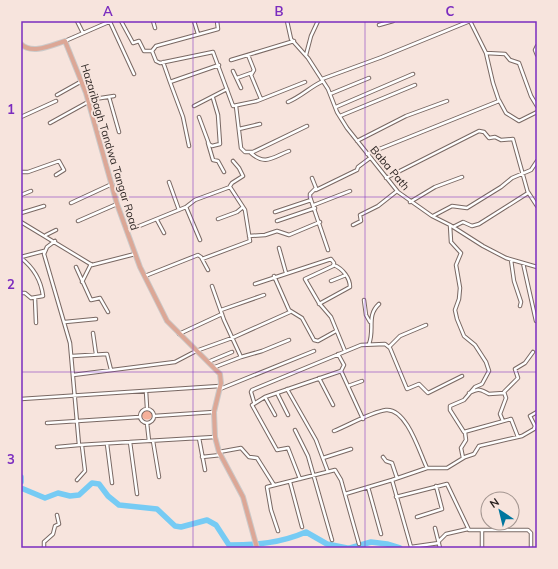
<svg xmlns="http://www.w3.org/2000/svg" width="558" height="569" viewBox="0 0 558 569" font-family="Mulish,sans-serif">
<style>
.green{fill:#f5b09a}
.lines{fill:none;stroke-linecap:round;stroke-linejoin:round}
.river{stroke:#76cbf4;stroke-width:5.5}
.minor-casing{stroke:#796863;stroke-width:4.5}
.primary-casing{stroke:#cbc9c9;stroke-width:6}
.minor{stroke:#fff;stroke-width:2.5}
.primary{stroke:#dca796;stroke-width:4}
.grid{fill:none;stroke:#7b2cbf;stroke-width:1;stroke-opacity:0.55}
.labels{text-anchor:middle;stroke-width:4;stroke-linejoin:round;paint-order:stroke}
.street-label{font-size:11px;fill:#261f1d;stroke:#f7e4dd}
.neatline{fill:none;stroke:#7b2cbf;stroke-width:1.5}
.grid-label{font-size:13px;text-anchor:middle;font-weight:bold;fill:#7b2cbf}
</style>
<rect width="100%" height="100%" fill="#f7e4dd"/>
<path class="green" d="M141.5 414a5.5 5.5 0 1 1 11 0a5.5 5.5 0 1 1-11 0Z"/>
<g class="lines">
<path class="river" d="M 21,477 L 21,482
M 21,488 L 45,498 L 58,493 L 70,496 L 79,495 L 92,483 L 99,484 L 108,496 L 119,505 L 157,509 L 175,526 L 181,527 L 207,520 L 216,525 L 229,545 C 256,545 281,543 306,532 L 327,544 L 347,548
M 350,548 L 371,542 L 387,544 L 400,548"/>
<g class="minor-casing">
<path id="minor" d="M 77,21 L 83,33
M 121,21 L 133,43 L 139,41 L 144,51 L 152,51
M 153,21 L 155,28
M 194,21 L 198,34
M 287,21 L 291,39 L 308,58 L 328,89 L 337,112 L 347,128 L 398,192 L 432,216 L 450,225 L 483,246 L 506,258 L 537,267
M 110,22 L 134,74
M 379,25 L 393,21
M 65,41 L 111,21
M 537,46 L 535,50 L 537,55
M 152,51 L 156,61 L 160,63 L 213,52 L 233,106 L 257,101 L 305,82
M 152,51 L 156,46 L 218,29 L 217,21
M 486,53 L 505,54 L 510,60 L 519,63 L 531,96 L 537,106
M 248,55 L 254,70 L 251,75 L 261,99
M 306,55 L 311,36 L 318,21
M 231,60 L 294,41
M 163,62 L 170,82
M 233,71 L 241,88
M 237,78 L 251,73
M 322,79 L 382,57 L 470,21
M 330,94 L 369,78
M 57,95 L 82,81
M 109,97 L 119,132
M 88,100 L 114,96
M 499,100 L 506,113 L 519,121 L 537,112
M 288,102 C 302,96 310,87 323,81
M 194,106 L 227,89
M 236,106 L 241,148 L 245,152 L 253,152 L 307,126
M 336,107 L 413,74
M 340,116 L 415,85
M 21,117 L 56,101
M 199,117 L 209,144 L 212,146 L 220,144 L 218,115 L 213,98
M 50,123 L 88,102
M 239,129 L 260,124
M 357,141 L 406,116 L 447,101
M 208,143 L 213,160 L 218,161 L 224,172
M 189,146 L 183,117 L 170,82 L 219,65
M 251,153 C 265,166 273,157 289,151
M 367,154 L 499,101 L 493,83 L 486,53 L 470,21
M 21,172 L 28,172 L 59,161 L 64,170 L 56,175
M 312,178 L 316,188 L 310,194 L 310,197 L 328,250
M 386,178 L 479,131 L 484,132 L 489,138 L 495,137 L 501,140 L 513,139 L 528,193 L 479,224 L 472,226 L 463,222 L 453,227
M 169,182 L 179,210
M 230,186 L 232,183 L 243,176 L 239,168 L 233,161
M 316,190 L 357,170 L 358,167 L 370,158
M 528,192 L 537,206
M 21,195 L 31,191
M 410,202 L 435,187 L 462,177
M 71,203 L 112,184
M 314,205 L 350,191
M 186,207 L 200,240
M 275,212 L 311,200
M 21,213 L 44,206
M 433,216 L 452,206 L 467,208 L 501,187 L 512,178 L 531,170 L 537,161
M 218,219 L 237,212 L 243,207
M 157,220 L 164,233
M 78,221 L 117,204
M 277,221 L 315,208
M 21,222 L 92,265 L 135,254
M 353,225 L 361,221 L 360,215 L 378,206 L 397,191
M 450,225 L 451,242 L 461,253 L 456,265 L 460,288 L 459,299 L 455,310 L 457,319 L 464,336 L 475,345 L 486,362 L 489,371 L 482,384 L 475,387 L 464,400 L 450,406 L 450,410 L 464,432 L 511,419 L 518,437
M 127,231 L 186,207 L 195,200 L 230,187 L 245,210 L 250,241 L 202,259
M 46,235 L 56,230
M 249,236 L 265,235 L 277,231 L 289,235 L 320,222
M 55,241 L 47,247 L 44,254 L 70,343 L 79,445 L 215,437
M 279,248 L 286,273
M 21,257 L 44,251
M 21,258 C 34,268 41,280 43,296 L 31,298 L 25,293 L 21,293
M 511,260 L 514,281 L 521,302 L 520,306
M 523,263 L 536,321
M 76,267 L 91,300 L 100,298 L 108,312
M 145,276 L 198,255 L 201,257 L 208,270
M 274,276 L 289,310 L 302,318 L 314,340 L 318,341 L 336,331
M 331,281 L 346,275
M 82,282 L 91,264
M 255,284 L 331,259 L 334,263 L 333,266 L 305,279 L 319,303 L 331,317 L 345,351
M 212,286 L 224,320 L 241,357 L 215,367
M 35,299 L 36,323
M 364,300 L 366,315 L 370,322
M 319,304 L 350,287 C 350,278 343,269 334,265
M 221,310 L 264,295
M 65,322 L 96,319
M 93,333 L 96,354
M 179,334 L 222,314
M 369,344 C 375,329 366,316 379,304
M 389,347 L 400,336 L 426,325
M 72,356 L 107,354 L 111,370
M 241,357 L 262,351 L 289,340
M 208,362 L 232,352
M 341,371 L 363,419
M 73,375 L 175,362 L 196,351 L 232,338 L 290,312
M 319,378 L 333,405
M 348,386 L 362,381
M 220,389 L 314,351
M 287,389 L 316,440 L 328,472
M 146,391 L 147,408
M 277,393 L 288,415
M 469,393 C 480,388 479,389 489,394 L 504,393
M 265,397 L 275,415
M 21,399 L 220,386
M 254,402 L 251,392 L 252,390 L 361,345 L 385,344 L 390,348 L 407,389 L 419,384 L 428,393 L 462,376
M140 416a7 7 0 1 1 14 0a7 7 0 1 1-14 0Z
M 154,416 L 214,412
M 503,421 L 500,414 L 506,398 L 504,392 L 518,378 L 515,369 L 525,363 L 533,352
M 47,423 L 139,417
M 147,423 L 149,441
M 295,430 L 308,456 L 332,540
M 334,431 C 349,425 371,412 386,410 C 407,408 420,454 427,468
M 199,438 L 205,470
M 153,441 L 159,477
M 130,442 L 137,494
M 107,444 L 112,483
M 57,447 L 79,445
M 219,452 L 241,448 L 249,457 L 257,458 L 274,485
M 202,457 L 221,455
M 383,457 L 386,461 L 392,463 L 397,478
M 323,458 L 351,449
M 463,458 L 461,448 L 466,440 L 465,432
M 300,479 L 288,448 L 277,450 L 252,405 L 265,397 L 341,371 L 344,365 L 338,354
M 77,480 L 85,471 L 82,446
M 290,482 L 302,527
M 368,487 L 381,534
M 345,494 L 392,480
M 396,497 L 447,484 L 469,530 L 528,530 L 531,533 L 531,548
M 417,517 L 442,509 L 436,486
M 435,528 L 440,548
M 482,530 L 482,548
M 278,531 L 271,510 L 267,487 L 335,470 L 341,480 L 359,544
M 439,541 L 446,534 L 468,529
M 439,543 L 411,547 L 392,480 L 427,468 L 447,468 L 465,457 L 474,454 L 479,446 L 522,436 L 534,429 L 535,426 L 530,416 L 537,412
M 44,548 L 44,542 L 53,534 L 55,526 L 59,524 L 57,515"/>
</g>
<g class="primary-casing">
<path id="primary" d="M 21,44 C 32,55 52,45 65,41 L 86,93 L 117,204 L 140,267 L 167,321 L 220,374 L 221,383 L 214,412 L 215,437 L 219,452 L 243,497 L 257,548"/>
</g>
<use href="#minor" class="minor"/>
<use href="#primary" class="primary"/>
</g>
<path class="grid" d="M 193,21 L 193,548M 365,21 L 365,548M 21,197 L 537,197M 21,372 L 537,372"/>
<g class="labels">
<g class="street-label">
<text transform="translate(110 147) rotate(73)" y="4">Hazaribagh Tandwa Tangar Road</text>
<text transform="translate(390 168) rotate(50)" y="4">Baba Path</text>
</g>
</g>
<rect width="558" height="569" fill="none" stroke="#f7e4dd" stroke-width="44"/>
<g transform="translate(500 511) rotate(325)"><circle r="19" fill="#f7e4dd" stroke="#a39590"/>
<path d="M0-3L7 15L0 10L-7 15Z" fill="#00769f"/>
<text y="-6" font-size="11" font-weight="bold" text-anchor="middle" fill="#261f1d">N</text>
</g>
<rect x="22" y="22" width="514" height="525" class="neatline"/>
<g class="grid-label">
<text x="108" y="16">A</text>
<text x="279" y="16">B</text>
<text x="450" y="16">C</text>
<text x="11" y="114">1</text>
<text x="11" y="289">2</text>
<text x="11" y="464">3</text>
</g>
</svg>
